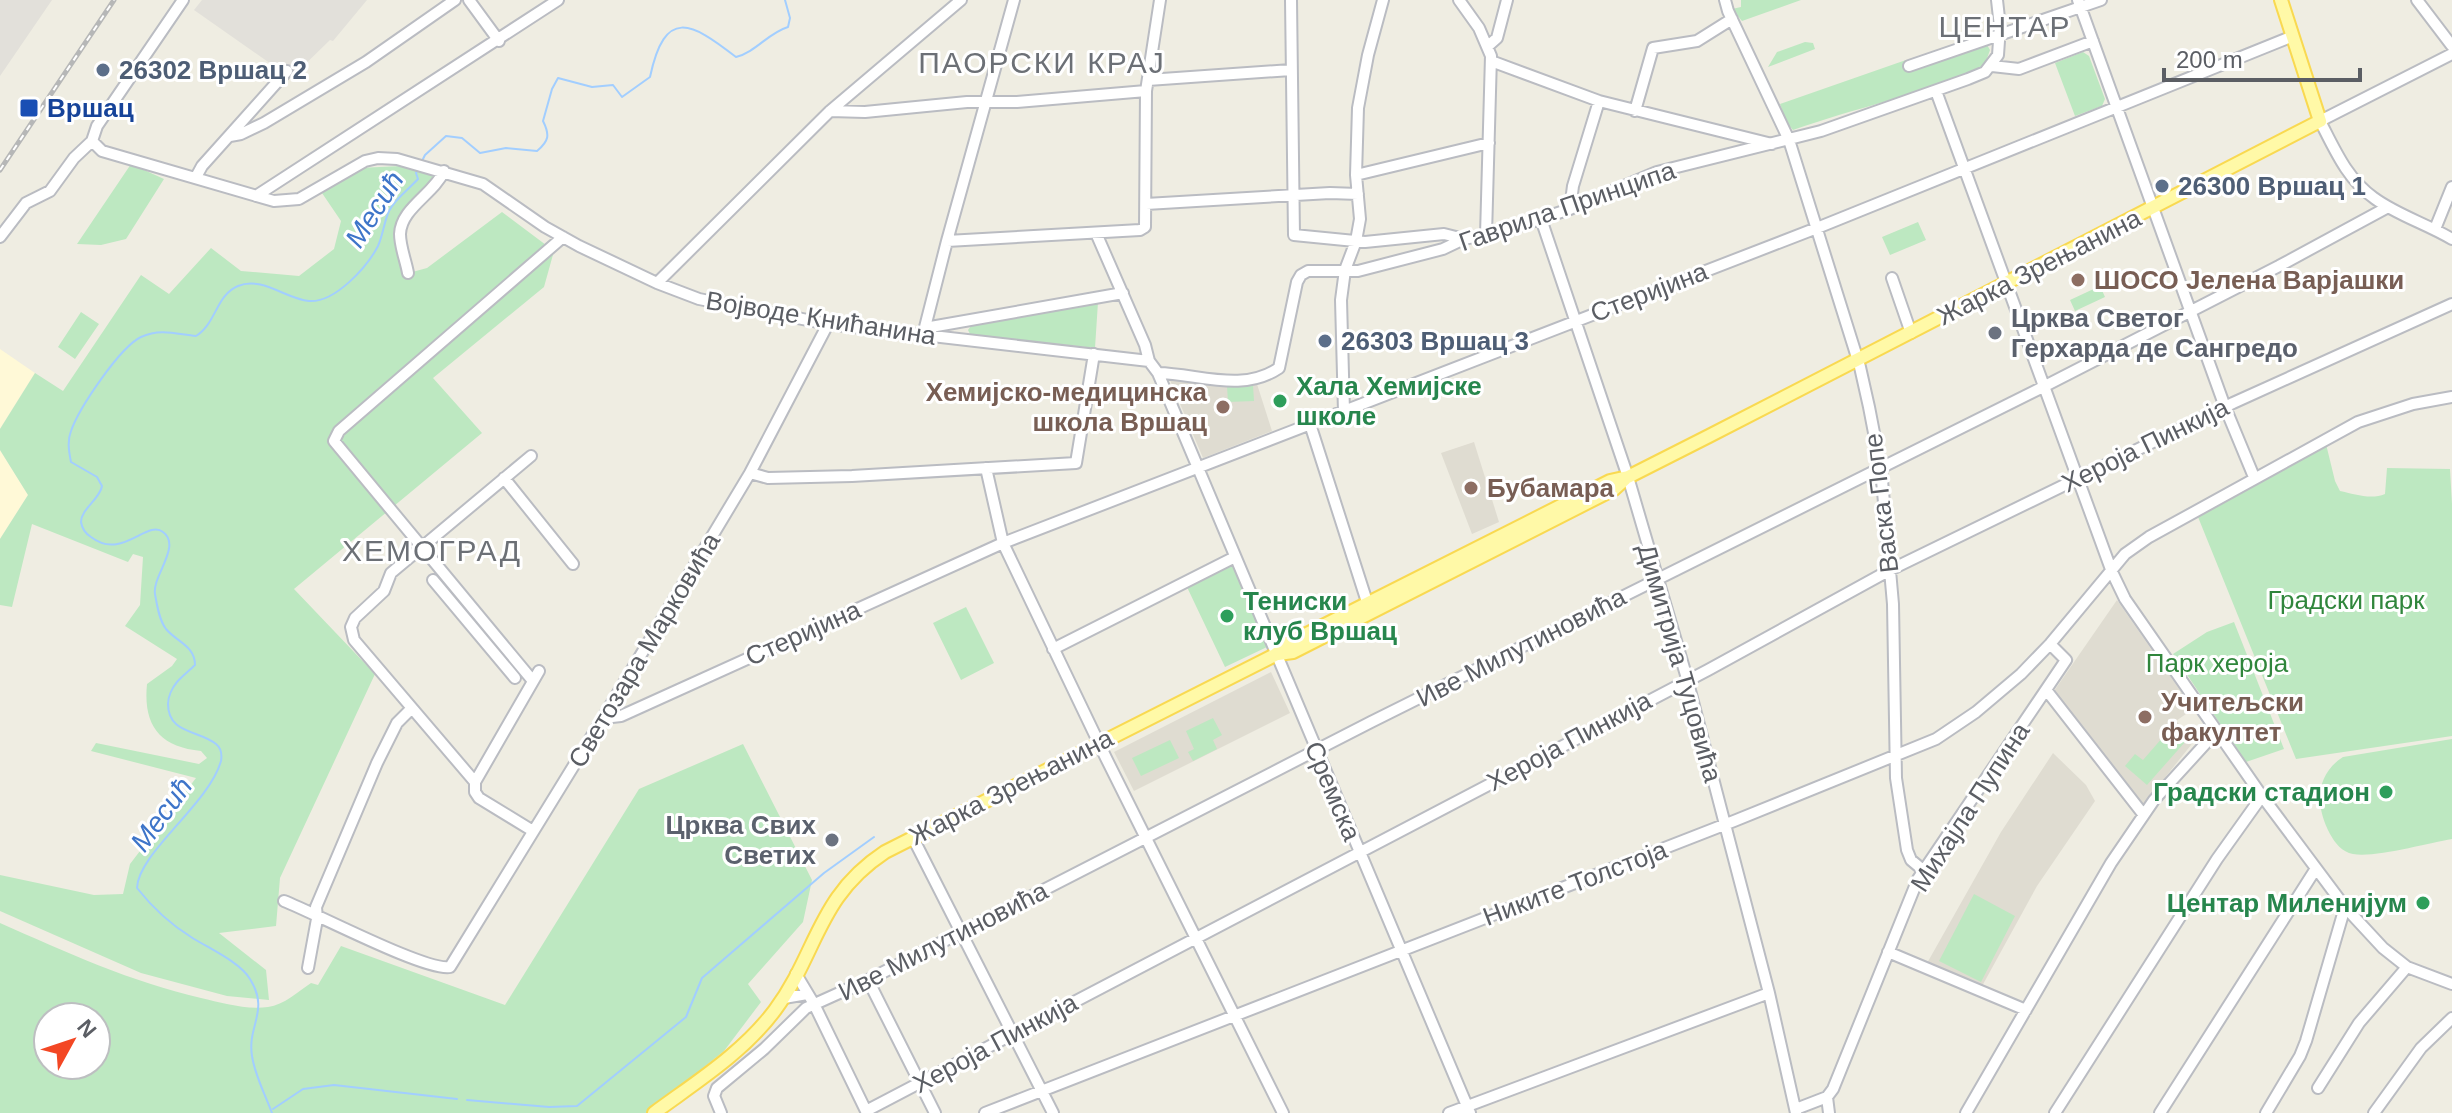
<svg xmlns="http://www.w3.org/2000/svg" width="2452" height="1113" viewBox="0 0 2452 1113" font-family="Arial,sans-serif">
<style>
.commercial{fill:#fff9d7}
.industrial{fill:#e2e0da}
.education{fill:#dfdcd1}
.green{fill:#bde8c1;fill-rule:evenodd}
.lines{fill:none;stroke-linecap:round;stroke-linejoin:round}
.stream{stroke:#a2ceff;stroke-width:2}
.minor-casing{stroke:#babcc2;stroke-width:14}
.major-casing{stroke:#f9d951;stroke-width:16}
.minor{stroke:#fff;stroke-width:10}
.major{stroke:#fff9a7;stroke-width:12}
.rail-casing{stroke:#b6b7b7;stroke-width:5}
.rail{stroke:#fff;stroke-width:2;stroke-dasharray:6;stroke-linecap:butt}
.service-dot{fill:#5c6f8a;stroke:#fff;stroke-width:3}
.transit-dot{fill:#1a4fb4;stroke:#fff;stroke-width:3}
.education-dot{fill:#8d6e63;stroke:#fff;stroke-width:3}
.worship-dot{fill:#6b7280;stroke:#fff;stroke-width:3}
.leisure-dot{fill:#2e9e5b;stroke:#fff;stroke-width:3}
.labels{text-anchor:middle;stroke-width:6;stroke-linejoin:round;paint-order:stroke}
.service-label{font-size:26px;font-weight:bold;fill:#4e5e75;stroke:#fff;text-anchor:start}
.transit-label{font-size:26px;font-weight:bold;fill:#164399;stroke:#fff;text-anchor:start}
.street-label{font-size:26px;fill:#5b5e64;stroke:#fff}
.education-label{font-size:26px;font-weight:bold;fill:#785e54;stroke:#fff;text-anchor:start}
.worship-label{font-size:26px;font-weight:bold;fill:#5b616d;stroke:#fff;text-anchor:start}
.leisure-label{font-size:26px;font-weight:bold;fill:#27864d;stroke:#fff;text-anchor:start}
.park-label{font-size:26px;fill:#30863c;stroke:#fff}
.water-label{font-size:28px;font-style:italic;fill:#3e75c9;stroke:#fff}
.quarter-label{font-size:30px;letter-spacing:2px;fill:#6c7076;stroke:#fff}
</style>
<rect width="100%" height="100%" fill="#efede2"/>
<path class="commercial" d="M 0,349 L 35,373 L 0,429 Z
M 0,450 L 28,495 L 0,539 Z"/>
<path class="industrial" d="M 0,0 L 52,0 L 0,76 Z
M 202,0 L 367,0 L 333,41 L 330,40 L 291,78 L 194,10 Z"/>
<path class="education" d="M 1170,380 L 1257,384 L 1272,431 L 1203,458 Z
M 1474,442 L 1499,522 L 1472,534 L 1441,453 Z
M 2117,600 L 2193,709 L 2176,721 L 2195,740 L 2143,805 L 2054,691 Z
M 1271,672 L 1290,713 L 1134,791 L 1114,752 Z
M 2053,753 L 2086,785 L 2095,801 L 2037,886 L 1981,988 L 1926,965 L 2001,832 Z"/>
<path class="green" d="M 1741,0 L 1801,0 L 1742,21 L 1732,9 L 1741,7 Z
M 1805,42 L 1813,43 L 1815,49 L 1768,67 L 1777,52 Z
M 1986,43 L 1990,50 L 1985,64 L 1979,69 C 1919,95 1855,108 1793,130 L 1787,123 L 1780,104 L 1906,60 L 1909,65 Z
M 2083,52 L 2089,56 L 2105,99 L 2102,106 L 2075,116 L 2055,63 Z
M 131,164 L 164,179 L 126,239 L 101,245 L 77,244 Z
M 401,166 L 435,175 L 434,183 L 405,214 L 405,274 L 427,268 L 502,212 L 554,251 L 544,287 L 433,378 L 482,433 L 294,589 L 375,674 L 280,878 L 276,926 L 219,933 L 266,970 L 269,1000 L 227,996 L 141,973 L 0,911 L 0,875 L 94,895 L 123,894 L 130,864 L 196,778 L 91,751 L 96,743 L 199,764 L 207,758 L 201,751 C 159,747 143,725 147,684 L 172,666 L 177,659 L 125,626 L 140,605 L 143,557 L 133,554 L 128,562 L 32,524 L 12,607 L 0,605 L 0,539 L 28,495 L 0,450 L 0,429 L 35,373 L 63,391 L 141,275 L 169,294 L 211,248 L 241,271 L 299,276 L 334,249 L 341,221 L 322,193 L 358,168 Z
M 1918,222 L 1926,240 L 1890,255 L 1882,237 Z
M 2100,286 L 2105,297 L 2075,311 L 2070,300 Z
M 1098,302 L 1095,348 L 970,334 L 968,330 L 971,326 Z
M 81,312 L 99,324 L 75,359 L 58,347 Z
M 1253,385 L 1254,401 L 1228,402 L 1227,386 Z
M 2326,444 L 2335,481 L 2340,491 C 2354,494 2371,500 2385,494 L 2387,468 L 2450,469 L 2452,504 L 2452,736 L 2296,759 L 2198,517 Z
M 1232,564 L 1267,647 L 1225,667 L 1186,585 Z
M 966,607 L 994,663 L 961,680 L 933,623 Z
M 2234,622 L 2284,749 L 2246,762 L 2173,654 L 2207,632 Z
M 1213,718 L 1222,735 L 1213,740 L 1217,749 L 1193,761 L 1188,752 L 1194,749 L 1186,731 Z
M 2170,729 L 2185,742 L 2147,785 L 2125,766 L 2135,754 L 2143,760 Z
M 2452,739 L 2452,839 C 2428,843 2375,858 2353,854 C 2342,852 2335,843 2330,834 C 2315,806 2315,775 2343,757 Z
M 1170,740 L 1179,758 L 1141,776 L 1132,758 Z
M 743,744 L 812,880 L 803,922 L 748,984 L 761,1002 L 724,1051 L 647,1113 L 0,1113 L 0,923 C 66,952 131,982 201,998 C 222,1003 247,1010 268,1007 C 284,1005 299,991 311,983 L 318,985 L 341,946 L 505,1005 L 639,789 ZM 48,1017 L 96,1017 L 96,1065 L 48,1065 Z
M 1974,894 L 2015,916 L 1981,982 L 1939,961 Z"/>
<g class="lines">
<path class="stream" d="M 421,163 L 425,155 L 446,136 L 462,138 L 480,153 L 506,148 L 537,151 C 549,141 550,135 543,121 L 552,89 L 558,78 L 592,87 L 613,85 L 622,97 L 650,77 C 665,7 691,22 736,57 C 756,52 768,33 788,27 L 790,18 L 785,0
M 467,1100 L 549,1107 L 577,1106 L 686,1017 L 702,978 L 824,873 L 874,837
M 273,1109 L 303,1089 L 334,1085 L 457,1099
M 272,1113 C 265,1094 255,1076 252,1056 C 247,1025 270,1011 250,979 C 240,962 208,948 191,937 C 170,924 152,907 137,888 C 138,853 209,804 221,761 C 222,755 221,748 216,744 C 199,730 168,734 168,704 C 168,697 172,688 177,682 C 182,676 189,671 195,665 C 195,646 177,642 166,629 C 159,620 157,605 155,594 C 152,576 182,546 163,532 C 147,519 122,561 91,537 C 86,534 82,528 81,522 C 81,509 100,499 102,486 L 97,477 L 71,462 C 69,452 67,441 71,431 C 79,408 120,347 141,337 C 161,328 176,334 196,336 C 216,324 216,295 238,286 C 262,276 286,299 309,301 C 335,303 367,267 378,246 C 383,235 384,222 389,211 C 395,199 409,189 418,179 L 416,173 L 418,169"/>
<g class="minor-casing">
<path id="minor" d="M 469,0 L 499,41
M 1291,0 L 1294,235 L 1365,242 L 1444,234 L 1464,239
M 1459,0 L 1479,28 L 1491,56 L 1486,235
M 1725,0 L 1728,11 L 1789,140 L 1860,367 L 1869,407 L 1881,469 L 1893,604 L 1896,778 L 1907,850 L 1911,860 L 1923,870
M 2078,0 L 2225,407 L 2254,477
M 2417,0 L 2452,46
M 1488,46 L 1497,38 L 1507,0
M 2452,54 L 2320,121 C 2335,150 2347,179 2374,198 C 2397,215 2427,224 2452,239
M 1491,61 L 1599,101 L 1772,144
M 1909,66 L 2101,0
M 1992,66 L 2019,69 L 2093,41
M 1148,80 L 1291,70
M 1936,91 L 2112,572 L 2125,599 L 2262,796 L 2345,907 L 2383,948 L 2407,967 L 2452,984
M 830,111 L 865,112 L 967,102 L 1017,102 L 1146,91
M 1635,111 L 1653,48 L 1697,41 L 1732,19
M 230,136 L 241,134 L 264,123 L 366,62 L 455,0
M 92,141 L 102,151 L 274,201 L 299,199 L 365,161 L 378,158 L 397,159 L 483,184 L 545,227 L 579,246 L 657,283 L 699,299 L 828,324 L 1149,361 L 1158,373 L 1470,1113
M 1356,175 L 1489,143
M 196,177 L 202,166 L 287,71
M 256,196 L 558,0
M 1146,204 L 1330,193 L 1358,194
M 1570,209 L 1573,186 L 1599,101
M 1541,219 L 1628,477 L 1686,675 L 1769,993 L 1796,1113
M 2435,229 L 2452,187
M 1096,233 L 1145,345 L 1149,361
M 0,237 L 26,203 L 50,191 L 74,158 L 92,141 L 97,126 L 183,0
M 947,241 L 1140,230 L 1145,227 L 1146,91 L 1160,0
M 408,273 C 406,261 400,247 400,234 C 401,208 434,194 444,171
M 1892,278 L 1911,333
M 657,283 L 830,111 L 961,0
M 925,328 L 1123,293
M 923,335 L 947,241 L 1014,0
M 1158,373 C 1199,374 1242,393 1279,368 L 1297,282 L 1301,275 L 1308,271 L 1358,271 L 1443,249 L 1464,239 L 1507,230 L 1570,209 L 1657,172 L 1821,131 L 1968,79 L 1985,72 L 1998,55 L 2000,27 L 1997,0
M 1344,412 L 1341,300 L 1345,270 L 1356,241 L 1360,219 L 1356,175 L 1358,108 L 1368,55 L 1383,0
M 1310,424 L 1368,605
M 531,456 L 391,573 L 384,591 L 355,618 L 351,627 L 354,640 L 475,782 L 475,792 L 479,798 L 533,831
M 986,468 L 1003,543 L 1106,758 L 1283,1113
M 750,473 L 768,478 L 852,476 L 1076,463 L 1094,354
M 504,478 L 573,564
M 433,580 L 515,678
M 1053,649 L 1235,557
M 533,681 L 334,441 L 339,431 L 563,237
M 2047,691 L 2143,814
M 603,718 L 621,716 L 1003,543 L 1822,226 L 2293,36
M 475,782 L 539,671
M 912,836 L 1053,1113
M 284,901 C 315,913 427,972 450,967 L 603,718 L 750,473 L 828,324
M 1888,952 L 2026,1010
M 308,968 L 317,919 L 316,907 L 377,763 L 397,723 L 412,708
M 796,974 L 814,1004 L 867,1113
M 868,980 L 935,1113
M 784,998 L 807,994
M 2318,1088 L 2359,1023 L 2407,967
M 1796,1109 L 1827,1097
M 866,1111 L 1708,670 L 1890,570 L 2233,403 L 2452,304
M 721,1113 L 714,1096 L 717,1088 L 764,1049 L 806,1008 L 868,980 L 1371,722 L 2043,387 L 2279,266 L 2388,207
M 985,1113 L 1734,821 L 1936,739 L 1976,712 L 2021,674 L 2050,644 L 2125,554 L 2149,537 L 2358,422 L 2413,404 L 2452,397
M 1449,1113 L 1769,993
M 1829,1113 L 1827,1097 L 1833,1089 L 1918,879 L 2066,660 L 2050,644
M 1966,1113 L 2111,863 L 2154,800 L 2217,731
M 2055,1113 L 2217,859 L 2262,796
M 2160,1113 L 2315,870
M 2266,1113 L 2300,1056 L 2306,1041 L 2345,907
M 2374,1113 L 2421,1048 L 2452,1018"/>
</g>
<g class="major-casing">
<path id="major" d="M 1278,654 L 1293,652 L 1614,489 L 1625,479
M 654,1113 C 696,1082 743,1053 775,1010 C 818,952 817,897 885,852 L 1275,655 L 1289,643 L 1610,481 L 1628,477 L 1709,436 L 2320,121 L 2281,0"/>
</g>
<use href="#minor" class="minor"/>
<use href="#major" class="major"/>
<g class="rail-casing">
<path id="rail" d="M 0,170 L 114,0"/>
</g>
<use href="#rail" class="rail"/>
</g>
<g class="service-dot">
<circle cx="103" cy="70" r="8"/>
<circle cx="2162" cy="186" r="8"/>
<circle cx="1325" cy="341" r="8"/>
</g>
<rect class="transit-dot" x="19" y="98" width="20" height="20" rx="4"/>
<g class="education-dot">
<circle cx="2078" cy="280" r="8"/>
<circle cx="1223" cy="407" r="8"/>
<circle cx="1471" cy="488" r="8"/>
<circle cx="2145" cy="717" r="8"/>
</g>
<g class="worship-dot">
<circle cx="1995" cy="333" r="8"/>
<circle cx="832" cy="840" r="8"/>
</g>
<g class="leisure-dot">
<circle cx="1280" cy="401" r="8"/>
<circle cx="1227" cy="616" r="8"/>
<circle cx="2386" cy="792" r="8"/>
<circle cx="2423" cy="903" r="8"/>
</g>
<g class="labels">
<g class="service-label">
<text x="119" y="79">26302 Вршац 2</text>
<text x="2178" y="195">26300 Вршац 1</text>
<text x="1341" y="350">26303 Вршац 3</text>
</g>
<g class="transit-label">
<text x="47" y="117">Вршац</text>
</g>
<g class="street-label">
<text transform="translate(1567 206) rotate(-19)" y="9">Гаврила Принципа</text>
<text transform="translate(2039 267) rotate(-27)" y="9">Жарка Зрењанина</text>
<text transform="translate(1649 292) rotate(-21)" y="9">Стеријина</text>
<text transform="translate(821 318) rotate(9)" y="9">Војводе Книћанина</text>
<text transform="translate(2145 445) rotate(-26)" y="9">Хероја Пинкија</text>
<text transform="translate(1881 503) rotate(-97)" y="9">Васка Попе</text>
<text transform="translate(803 633) rotate(-24)" y="9">Стеријина</text>
<text transform="translate(1521 647) rotate(-27)" y="9">Иве Милутиновића</text>
<text transform="translate(644 650) rotate(-59)" y="9">Светозара Марковића</text>
<text transform="translate(1680 663) rotate(74)" y="9">Димитрија Туцовића</text>
<text transform="translate(1569 741) rotate(-28)" y="9">Хероја Пинкија</text>
<text transform="translate(1011 787) rotate(-27)" y="9">Жарка Зрењанина</text>
<text transform="translate(1333 791) rotate(67)" y="9">Сремска</text>
<text transform="translate(1970 807) rotate(-57)" y="9">Михајла Пупина</text>
<text transform="translate(1575 883) rotate(-21)" y="9">Никите Толстоја</text>
<text transform="translate(943 941) rotate(-27)" y="9">Иве Милутиновића</text>
<text transform="translate(995 1043) rotate(-28)" y="9">Хероја Пинкија</text>
</g>
<g class="education-label">
<text x="2094" y="289">ШОСО Јелена Варјашки</text>
<text x="1207" y="401" text-anchor="end">Хемијско-медицинска<tspan x="1207" dy="30">школа Вршац</tspan></text>
<text x="1487" y="497">Бубамара</text>
<text x="2161" y="711">Учитељски<tspan x="2161" dy="30">факултет</tspan></text>
</g>
<g class="worship-label">
<text x="2011" y="327">Црква Светог<tspan x="2011" dy="30">Герхарда де Сангредо</tspan></text>
<text x="816" y="834" text-anchor="end">Црква Свих<tspan x="816" dy="30">Светих</tspan></text>
</g>
<g class="leisure-label">
<text x="1296" y="395">Хала Хемијске<tspan x="1296" dy="30">школе</tspan></text>
<text x="1243" y="610">Тениски<tspan x="1243" dy="30">клуб Вршац</tspan></text>
<text x="2370" y="801" text-anchor="end">Градски стадион</text>
<text x="2407" y="912" text-anchor="end">Центар Миленијум</text>
</g>
<g class="park-label">
<text x="2346" y="609">Градски парк</text>
<text x="2217" y="672">Парк хероја</text>
</g>
<g class="water-label">
<text transform="translate(374 209) rotate(-58)" y="10">Месић</text>
<text transform="translate(161 814) rotate(-54)" y="10">Месић</text>
</g>
<g class="quarter-label">
<text x="2005" y="37">ЦЕНТАР</text>
<text x="1042" y="73">ПАОРСКИ КРАЈ</text>
<text x="432" y="561">ХЕМОГРАД</text>
</g>
</g>
<g transform="translate(72 1041) rotate(50)"><circle r="38" fill="#ffffff" stroke="#bdbfc1" stroke-width="2"/>
<path d="M0-6L14 30L0 20L-14 30Z" fill="#f34724"/>
<text y="-12" font-size="22" font-weight="bold" text-anchor="middle" fill="#5b5e64">N</text>
</g>
<path d="M2164 68v12h196v-12" fill="none" stroke="#5b5e64" stroke-width="4"/>
<text x="2176" y="68" font-size="24" fill="#5b5e64" stroke="#ffffff" stroke-width="6" paint-order="stroke">200 m</text>
</svg>
